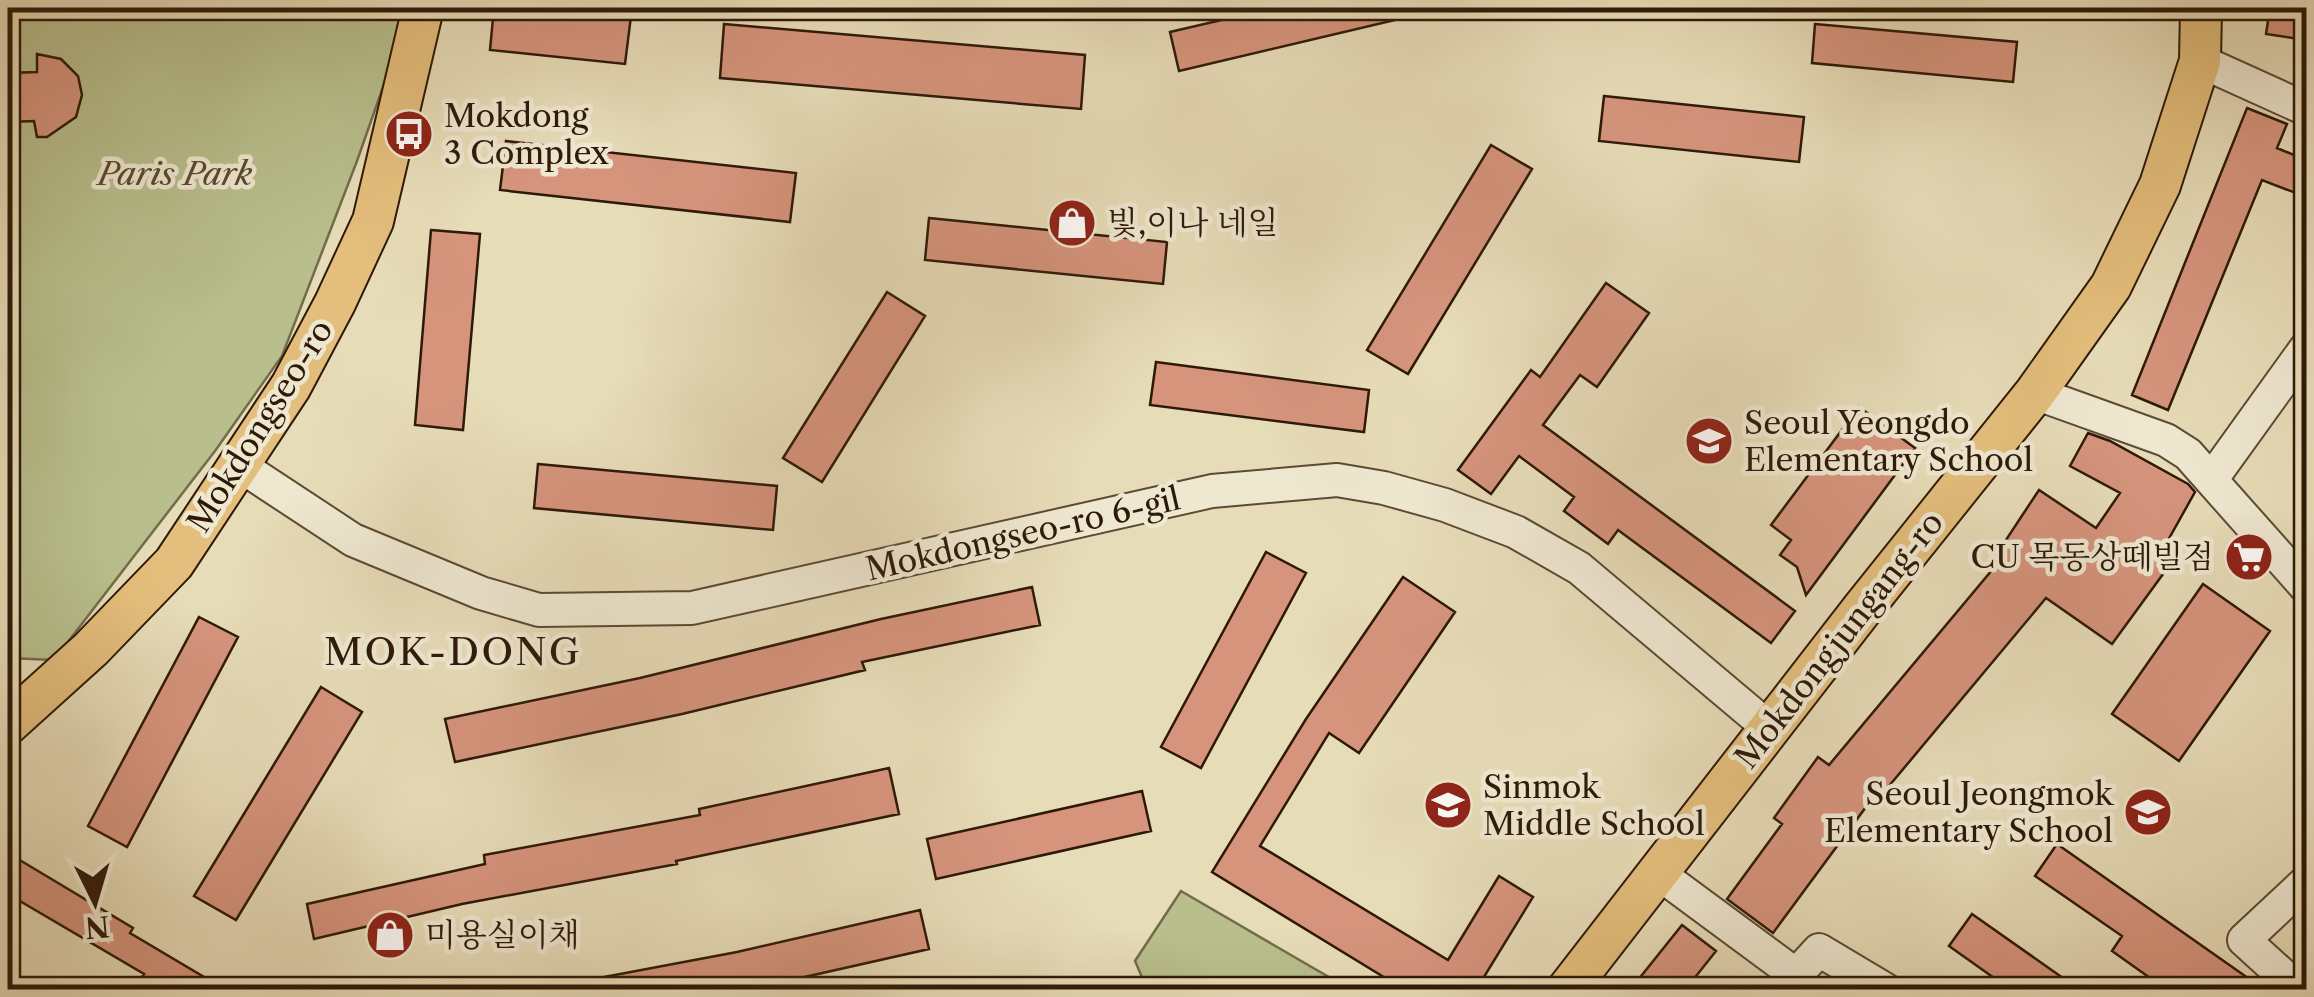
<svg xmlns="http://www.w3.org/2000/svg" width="2314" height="997" viewBox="0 0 2314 997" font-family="'Libre Caslon Text','Noto Serif KR',serif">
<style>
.green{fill:#b8bf8d;stroke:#736c4a;stroke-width:2.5}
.building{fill:#d6947d;stroke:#2e1908;stroke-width:2.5}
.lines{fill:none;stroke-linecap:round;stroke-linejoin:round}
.minor-casing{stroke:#5c4a34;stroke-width:36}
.major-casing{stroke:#2e1908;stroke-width:44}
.minor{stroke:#efe8d1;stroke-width:32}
.major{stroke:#e4be7c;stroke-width:40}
.labels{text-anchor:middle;stroke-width:9;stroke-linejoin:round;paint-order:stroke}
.poi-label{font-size:32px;fill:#2e1908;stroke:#efe8d1;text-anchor:start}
.park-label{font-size:32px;font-style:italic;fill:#574b30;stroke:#efe8d1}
.street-label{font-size:32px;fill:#2e1908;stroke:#efe8d1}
.quarter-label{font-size:38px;letter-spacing:2.5px;fill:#2e1908;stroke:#efe8d1}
</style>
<rect width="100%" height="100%" fill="#e7dcb8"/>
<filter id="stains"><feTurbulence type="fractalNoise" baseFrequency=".002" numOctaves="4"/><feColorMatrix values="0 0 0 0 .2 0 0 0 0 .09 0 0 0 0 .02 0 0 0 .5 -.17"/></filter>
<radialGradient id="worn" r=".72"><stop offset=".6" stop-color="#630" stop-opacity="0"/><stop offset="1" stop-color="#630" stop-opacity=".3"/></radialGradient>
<path class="green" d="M 8,8 L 401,8 L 396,50 L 357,161 L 282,356 L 215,451 L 54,660 L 8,658 Z
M 1181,891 L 1339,983 L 1335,990 L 1147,989 L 1135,961 Z"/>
<path class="building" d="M 494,8 L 632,8 L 625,64 L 490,50 Z
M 1273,8 L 1415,8 L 1416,15 L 1179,71 L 1170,32 Z
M 2270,8 L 2306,8 L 2306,40 L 2266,34 Z
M 724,24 L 1085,55 L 1081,109 L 720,78 Z
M 1815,24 L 2017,42 L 2013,82 L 1812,63 Z
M 37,54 L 61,59 L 78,76 L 82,95 L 76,117 L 47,137 L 37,137 L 34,121 L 8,122 L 8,73 L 37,72 Z
M 1604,96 L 1804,117 L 1799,162 L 1599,141 Z
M 2247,108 L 2287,124 L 2277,148 L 2306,160 L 2306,197 L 2262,180 L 2168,410 L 2132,395 Z
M 506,141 L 796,173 L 790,222 L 500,190 Z
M 1491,145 L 1532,169 L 1408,374 L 1367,350 Z
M 929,218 L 1167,242 L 1163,284 L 925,260 Z
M 431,230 L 480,234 L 463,430 L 415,425 Z
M 1606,283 L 1649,313 L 1597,387 L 1580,375 L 1543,425 L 1795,611 L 1771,643 L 1618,530 L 1608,544 L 1564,511 L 1574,497 L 1519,456 L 1491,494 L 1458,470 L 1531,370 L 1540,377 Z
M 887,292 L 925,316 L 822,482 L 783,458 Z
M 1156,362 L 1369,390 L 1364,432 L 1150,405 Z
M 1859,407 L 1915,448 L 1806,595 L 1797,567 L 1780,555 L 1791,540 L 1771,525 Z
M 2088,433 L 2110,441 L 2188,484 L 2195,492 L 2162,551 L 2174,559 L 2112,644 L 2046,598 L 1884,792 L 1880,788 L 1773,933 L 1727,899 L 1782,824 L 1774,818 L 1818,757 L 1829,765 L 1997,564 L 1992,561 L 2039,490 L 2096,528 L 2120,493 L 2070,466 Z
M 538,464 L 777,486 L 773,530 L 534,508 Z
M 1266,552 L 1306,573 L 1201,768 L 1161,747 Z
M 1403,577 L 1455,612 L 1359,753 L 1329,733 L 1260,846 L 1448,960 L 1499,876 L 1533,897 L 1476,990 L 1441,990 L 1422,978 L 1415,990 L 1405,990 L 1212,872 L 1306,719 Z
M 2203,584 L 2270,631 L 2179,761 L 2112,714 Z
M 1032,587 L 1040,625 L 862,662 L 865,670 L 682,714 L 455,762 L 445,719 L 640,678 L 881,619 Z
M 199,617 L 238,637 L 127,847 L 88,826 Z
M 321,687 L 362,712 L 236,920 L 194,896 Z
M 889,768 L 899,814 L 676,861 L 677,864 L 462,904 L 314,939 L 307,904 L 485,864 L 484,855 L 700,815 L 699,809 Z
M 1142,791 L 1151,831 L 936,879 L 927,839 Z
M 2057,844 L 2265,990 L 2167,990 L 2112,951 L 2122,936 L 2035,876 Z
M 8,853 L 133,928 L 130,933 L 226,990 L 152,990 L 139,982 L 144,974 L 8,894 Z
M 920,910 L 929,949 L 747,990 L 589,990 L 588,980 L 737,952 Z
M 1972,914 L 2080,990 L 2011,990 L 1949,946 Z
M 1682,925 L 1716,951 L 1685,990 L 1630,990 Z"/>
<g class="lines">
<g class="minor-casing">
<path id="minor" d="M 2200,61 L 2306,109
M 2035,393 L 2166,440 L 2188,454 L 2306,587
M 239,465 L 353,540 L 481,593 L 539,610 L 692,608 L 1212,491 L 1337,480 L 1384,488 L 1445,505 L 1516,532 L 1579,568 L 1769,728
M 2211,480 L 2306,348
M 1658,873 L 1796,975 L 1819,950 L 1886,990
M 2299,990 L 2244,940 L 2306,882"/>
</g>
<g class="major-casing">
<path id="major" d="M 8,724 L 91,649 L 174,563 L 291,386 L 335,303 L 373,221 L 423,8
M 1567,990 L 1863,608 L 2035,393 L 2111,286 L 2160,185 L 2200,61 L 2201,8"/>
</g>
<use href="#minor" class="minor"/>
<use href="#major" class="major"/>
</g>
<defs>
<g id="bus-disc" transform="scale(2.5)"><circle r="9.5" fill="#8f2418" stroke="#efe8d1"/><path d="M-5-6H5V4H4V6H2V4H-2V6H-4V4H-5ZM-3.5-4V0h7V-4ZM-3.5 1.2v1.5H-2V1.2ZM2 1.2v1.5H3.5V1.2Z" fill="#fff"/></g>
<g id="shop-disc" transform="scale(2.5)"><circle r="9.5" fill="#8f2418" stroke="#efe8d1"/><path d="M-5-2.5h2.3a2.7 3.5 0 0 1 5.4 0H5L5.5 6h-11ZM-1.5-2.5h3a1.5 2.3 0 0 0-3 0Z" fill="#fff"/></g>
<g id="school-disc" transform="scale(2.5)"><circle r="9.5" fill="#8f2418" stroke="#efe8d1"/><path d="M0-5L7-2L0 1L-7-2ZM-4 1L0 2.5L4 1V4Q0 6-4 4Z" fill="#fff"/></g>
<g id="supermarket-disc" transform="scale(2.5)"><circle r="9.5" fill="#8f2418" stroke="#efe8d1"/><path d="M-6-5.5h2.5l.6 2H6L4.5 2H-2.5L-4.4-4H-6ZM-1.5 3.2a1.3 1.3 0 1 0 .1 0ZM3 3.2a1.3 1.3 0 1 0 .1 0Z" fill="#fff"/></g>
</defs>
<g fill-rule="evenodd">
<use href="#bus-disc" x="409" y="134"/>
<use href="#shop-disc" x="1072" y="223"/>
<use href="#school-disc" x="1709" y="441"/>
<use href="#supermarket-disc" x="2249" y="557"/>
<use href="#school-disc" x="1448" y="805"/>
<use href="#school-disc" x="2148" y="812"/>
<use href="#shop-disc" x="390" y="935"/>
</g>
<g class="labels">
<g class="poi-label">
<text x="444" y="127">Mokdong<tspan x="444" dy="37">3 Complex</tspan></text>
<text x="1107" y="234">빛,이나 네일</text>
<text x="1744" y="434">Seoul Yeongdo<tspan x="1744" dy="37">Elementary School</tspan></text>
<text x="2214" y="568" text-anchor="end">CU 목동상떼빌점</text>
<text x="1483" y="798">Sinmok<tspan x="1483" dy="37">Middle School</tspan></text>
<text x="2113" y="805" text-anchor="end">Seoul Jeongmok<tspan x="2113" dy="37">Elementary School</tspan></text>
<text x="425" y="946">미용실이채</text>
</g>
<g class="park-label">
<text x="175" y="185">Paris Park</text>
</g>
<g class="street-label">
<text transform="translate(260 426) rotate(-58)" y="11">Mokdongseo-ro</text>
<text transform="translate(1023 534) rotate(-13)" y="11">Mokdongseo-ro 6-gil</text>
<text transform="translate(1839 640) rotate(-52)" y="11">Mokdongjungang-ro</text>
</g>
<g class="quarter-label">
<text x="453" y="665">MOK-DONG</text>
</g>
</g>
<rect width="2314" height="997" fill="none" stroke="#e7dcb8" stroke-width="40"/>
<rect x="10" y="10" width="2294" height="977" fill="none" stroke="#2e1908" stroke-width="5"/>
<rect x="20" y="20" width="2274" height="957" fill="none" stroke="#2e1908" stroke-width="2.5"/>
<g transform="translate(95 902) rotate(175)" stroke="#efe8d1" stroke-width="8" paint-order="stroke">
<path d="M0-8L18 38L0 25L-18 38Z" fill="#2e1908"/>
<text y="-15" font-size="28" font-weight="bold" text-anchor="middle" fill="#2e1908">N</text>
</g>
<rect width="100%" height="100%" filter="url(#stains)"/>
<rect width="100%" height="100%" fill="url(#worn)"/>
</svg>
